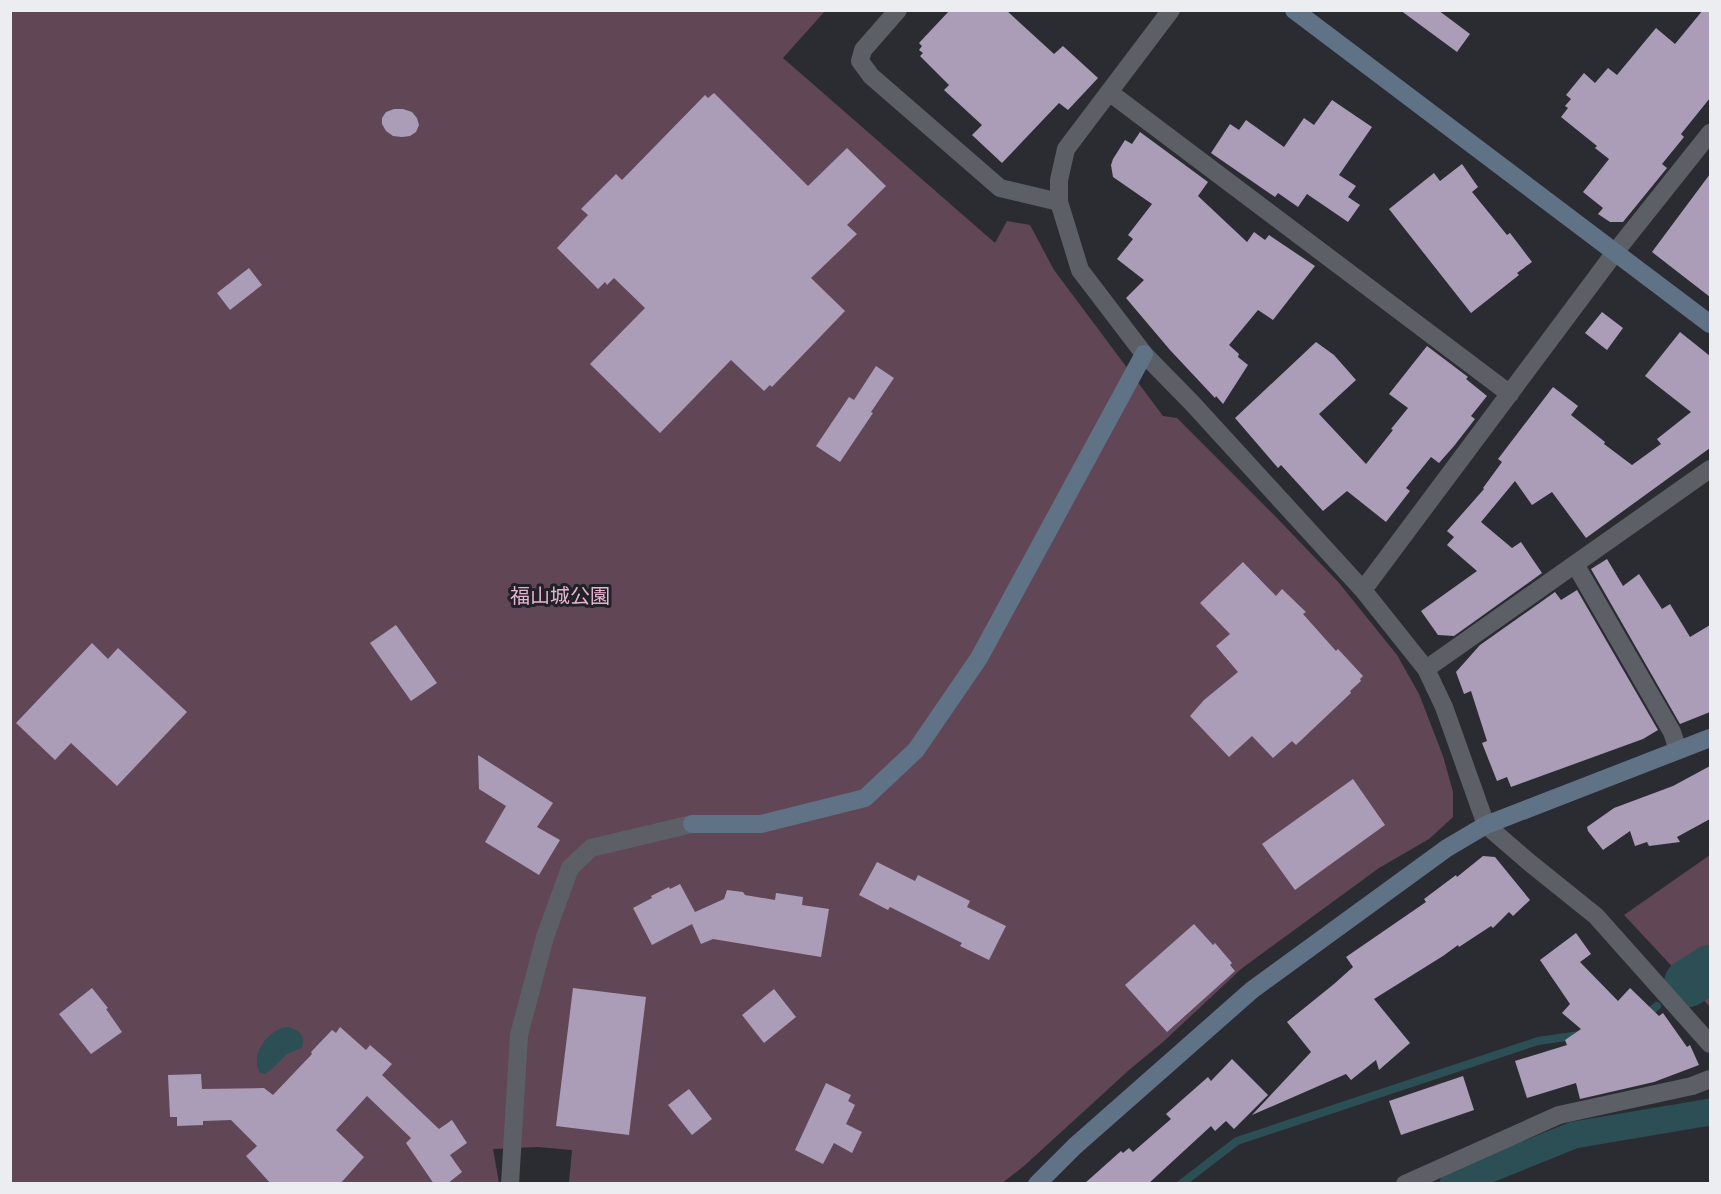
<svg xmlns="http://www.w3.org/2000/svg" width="1721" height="1194" viewBox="0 0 1721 1194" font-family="'Archivo Narrow','Noto Sans JP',sans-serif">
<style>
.green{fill:#614756}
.water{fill:#2b4f55}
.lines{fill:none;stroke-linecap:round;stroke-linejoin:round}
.stream{stroke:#2b4f55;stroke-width:8}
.canal{stroke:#2b4f55;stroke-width:27}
.river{stroke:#2b4f55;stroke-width:48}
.building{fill:#ab9cb8}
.street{stroke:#5d5f66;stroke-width:18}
.secondary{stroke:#607386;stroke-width:18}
.labels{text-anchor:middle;stroke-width:6;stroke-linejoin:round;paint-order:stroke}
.park-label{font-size:20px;fill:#e8b3d1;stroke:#212228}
</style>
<rect width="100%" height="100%" fill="#2b2c32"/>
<path class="green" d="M 11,11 L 825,11 L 783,58 L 995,243 L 1007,221 L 1030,225 L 1054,270 L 1163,416 L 1177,418 L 1276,517 L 1339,583 L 1397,655 L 1419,694 L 1443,756 L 1453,792 L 1453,817 L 1429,839 L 1379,868 L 1241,969 L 1163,1042 L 1129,1070 L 1024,1166 L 1002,1183 L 569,1183 L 572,1150 L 538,1147 L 493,1149 L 499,1183 L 11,1183 Z
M 1710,855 L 1710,1007 L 1624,915 Z"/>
<path class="water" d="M 287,1027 C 298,1029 306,1035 302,1048 L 287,1054 L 273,1068 L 265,1074 L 260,1073 C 249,1056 268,1029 287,1027 Z"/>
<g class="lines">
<path class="stream" d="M 1643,1017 L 1657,1006
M 1181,1184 L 1237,1141 L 1538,1041 L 1580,1035"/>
<path class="canal" d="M 1453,1184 L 1574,1135 L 1710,1112"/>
<path class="river" d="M 1688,983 L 1710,969"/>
</g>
<path class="building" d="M 950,10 L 1006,10 L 1054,54 L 1063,46 L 1098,78 L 1068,110 L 1059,103 L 1002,163 L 972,135 L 982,125 L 944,90 L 949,85 L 920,56 L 923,53 L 919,50 L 922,46 L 919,43 Z
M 1400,10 L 1438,10 L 1470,34 L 1457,52 Z
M 1703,10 L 1710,10 L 1710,98 L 1681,134 L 1684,137 L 1662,164 L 1667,168 L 1623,222 L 1610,222 L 1598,214 L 1603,208 L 1583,192 L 1609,159 L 1595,148 L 1597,146 L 1561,117 L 1568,108 L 1565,106 L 1571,99 L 1566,95 L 1584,73 L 1595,83 L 1608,68 L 1617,75 L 1656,28 L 1675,44 Z
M 714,93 L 808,186 L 847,148 L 886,186 L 847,225 L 857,234 L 811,278 L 845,311 L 772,387 L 770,385 L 764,391 L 731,360 L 660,433 L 590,364 L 645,308 L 614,278 L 607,285 L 605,282 L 598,289 L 557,248 L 588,215 L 581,209 L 616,174 L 622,180 L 705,95 L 708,98 Z
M 1332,100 L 1372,127 L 1339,175 L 1356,186 L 1348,197 L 1360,205 L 1348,222 L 1307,194 L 1298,207 L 1278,193 L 1275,197 L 1211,153 L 1230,124 L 1239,130 L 1246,120 L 1284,147 L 1304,118 L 1314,125 Z
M 394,109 L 403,109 L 412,112 L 417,118 L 419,125 L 416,132 L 410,136 L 402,137 L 393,136 L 386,131 L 382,124 L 382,118 L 386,112 Z
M 1140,132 L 1208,182 L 1198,196 L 1247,242 L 1254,232 L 1265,240 L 1269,235 L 1315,266 L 1273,320 L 1258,310 L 1229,345 L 1239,354 L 1238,357 L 1248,365 L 1223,404 L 1216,396 L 1215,398 L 1170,350 L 1126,298 L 1144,280 L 1117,259 L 1133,239 L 1128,235 L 1152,204 L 1113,177 L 1111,165 L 1113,159 L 1125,140 L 1132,144 Z
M 1462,164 L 1478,187 L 1472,192 L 1507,235 L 1510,233 L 1532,262 L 1517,273 L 1519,275 L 1471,313 L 1389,209 L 1434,173 L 1440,181 Z
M 1710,174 L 1710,297 L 1652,252 Z
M 249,268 L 262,285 L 230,310 L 217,293 Z
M 1602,312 L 1623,328 L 1607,350 L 1585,333 Z
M 1680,332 L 1710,356 L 1710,448 L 1586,538 L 1552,492 L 1532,505 L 1515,481 L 1481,522 L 1512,548 L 1521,542 L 1542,573 L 1454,636 L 1438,635 L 1421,611 L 1477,571 L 1447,545 L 1454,537 L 1447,531 L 1484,489 L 1483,488 L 1502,462 L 1498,459 L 1553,387 L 1578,406 L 1571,415 L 1605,442 L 1604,444 L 1632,465 L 1661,444 L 1657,439 L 1691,412 L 1645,376 Z
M 1316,342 L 1334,355 L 1356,380 L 1319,414 L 1366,464 L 1393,430 L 1391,429 L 1408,408 L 1389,394 L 1427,346 L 1468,377 L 1466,379 L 1487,396 L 1471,416 L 1475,419 L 1454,446 L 1439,463 L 1431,457 L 1406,488 L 1410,491 L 1386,522 L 1347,491 L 1323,511 L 1281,465 L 1278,468 L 1235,418 Z
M 876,366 L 894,378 L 871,412 L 873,413 L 840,462 L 816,446 L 849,397 L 854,400 Z
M 1607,559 L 1623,586 L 1639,574 L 1662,609 L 1670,604 L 1690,637 L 1710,625 L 1710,712 L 1680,724 L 1591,569 Z
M 1243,562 L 1276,596 L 1282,589 L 1306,612 L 1303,614 L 1336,651 L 1338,649 L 1363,676 L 1360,679 L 1361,681 L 1350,691 L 1351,693 L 1296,745 L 1292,741 L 1273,758 L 1252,736 L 1229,757 L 1190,716 L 1204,700 L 1238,672 L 1216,646 L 1230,634 L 1200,603 Z
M 1577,590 L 1658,730 L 1643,739 L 1511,787 L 1507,777 L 1497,781 L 1482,743 L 1487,741 L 1471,691 L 1464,694 L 1456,672 L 1480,645 L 1555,592 L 1561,600 Z
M 396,625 L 437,683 L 411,701 L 370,643 Z
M 92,643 L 108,659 L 118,648 L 187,712 L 117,786 L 71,743 L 55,760 L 16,723 Z
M 478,755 L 553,803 L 537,827 L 560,840 L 539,875 L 485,842 L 506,806 L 479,789 Z
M 1710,766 L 1710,819 L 1677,837 L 1680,842 L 1649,846 L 1647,842 L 1635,846 L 1630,831 L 1603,850 L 1588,831 L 1587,827 L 1614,808 L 1673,786 Z
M 1353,779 L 1385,825 L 1295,890 L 1262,844 Z
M 1483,856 L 1495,857 L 1530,900 L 1513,916 L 1509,912 L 1493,928 L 1491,926 L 1459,947 L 1458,945 L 1443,956 L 1374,999 L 1410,1043 L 1379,1070 L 1376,1060 L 1351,1080 L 1346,1074 L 1252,1115 L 1311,1052 L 1287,1022 L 1334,984 L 1353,967 L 1346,957 L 1426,902 L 1424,899 L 1456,875 L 1457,877 Z
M 877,862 L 915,881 L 918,875 L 970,901 L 967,907 L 1006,926 L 989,960 L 960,946 L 962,943 L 890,907 L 888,910 L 859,895 Z
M 680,884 L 695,912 L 724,899 L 727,890 L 743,892 L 745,895 L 775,900 L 776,893 L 803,897 L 802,905 L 829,909 L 821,957 L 713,939 L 701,944 L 692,924 L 652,945 L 633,908 L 652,898 L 651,896 L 669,887 L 670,889 Z
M 1194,924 L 1213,945 L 1215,943 L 1232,963 L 1230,965 L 1235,971 L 1167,1032 L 1125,985 Z
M 1576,933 L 1591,954 L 1580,962 L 1618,1001 L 1630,988 L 1659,1016 L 1663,1013 L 1687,1047 L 1690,1045 L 1699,1065 L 1654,1082 L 1580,1099 L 1576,1083 L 1527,1098 L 1515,1061 L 1567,1045 L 1565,1040 L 1581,1029 L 1562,1013 L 1570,1004 L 1540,960 Z
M 92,988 L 108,1008 L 106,1009 L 122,1032 L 91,1054 L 59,1014 Z
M 573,988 L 646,997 L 629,1135 L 556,1126 Z
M 774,989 L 796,1017 L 764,1043 L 742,1015 Z
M 340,1027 L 366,1050 L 370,1045 L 392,1064 L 382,1075 L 439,1129 L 452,1120 L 467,1143 L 450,1155 L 462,1172 L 447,1184 L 434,1184 L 406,1143 L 411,1138 L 367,1096 L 336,1130 L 364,1157 L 340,1184 L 271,1184 L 246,1156 L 257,1146 L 231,1120 L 203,1121 L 203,1125 L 177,1126 L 177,1117 L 170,1117 L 168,1075 L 201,1074 L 202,1089 L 264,1088 L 273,1095 L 312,1054 L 311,1052 L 332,1030 L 336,1033 Z
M 1232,1059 L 1268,1095 L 1234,1129 L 1226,1121 L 1215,1131 L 1211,1126 L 1148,1184 L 1084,1184 L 1121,1151 L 1123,1153 L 1129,1148 L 1133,1152 L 1171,1119 L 1166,1114 L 1208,1077 L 1211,1081 Z
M 1463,1076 L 1474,1110 L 1401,1135 L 1389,1101 Z
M 826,1083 L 851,1095 L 848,1101 L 855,1105 L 846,1124 L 862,1132 L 852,1153 L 834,1143 L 823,1164 L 795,1150 Z
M 689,1089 L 712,1119 L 692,1135 L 668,1105 Z"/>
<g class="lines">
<path class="street" d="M 898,10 L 863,50 L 860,61 L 871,76 L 1000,188 L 1059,202
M 1171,10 L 1066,149 L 1059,180 L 1059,202 L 1080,270 L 1144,354 L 1192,403 L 1363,590 L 1426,669 L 1444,707 L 1486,825 L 1530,863 L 1596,916 L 1710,1044
M 1109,92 L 1510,394
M 1575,564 L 1672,732 L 1678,750
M 1363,590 L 1616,251 L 1710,133
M 1426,669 L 1710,469
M 510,1184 L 519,1035 L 545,937 L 570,868 L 591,848 L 692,824
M 1405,1184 L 1559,1115 L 1692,1086 L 1710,1079"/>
<path class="secondary" d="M 1294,10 L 1710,324
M 692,824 L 761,824 L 865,798 L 916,750 L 979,658 L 1144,354
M 1037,1184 L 1075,1146 L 1252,990 L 1447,848 L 1486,825 L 1710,738"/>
</g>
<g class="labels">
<g class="park-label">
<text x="560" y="603">福山城公園</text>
</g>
</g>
<rect width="1721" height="1194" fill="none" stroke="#ecedf1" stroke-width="24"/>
</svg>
